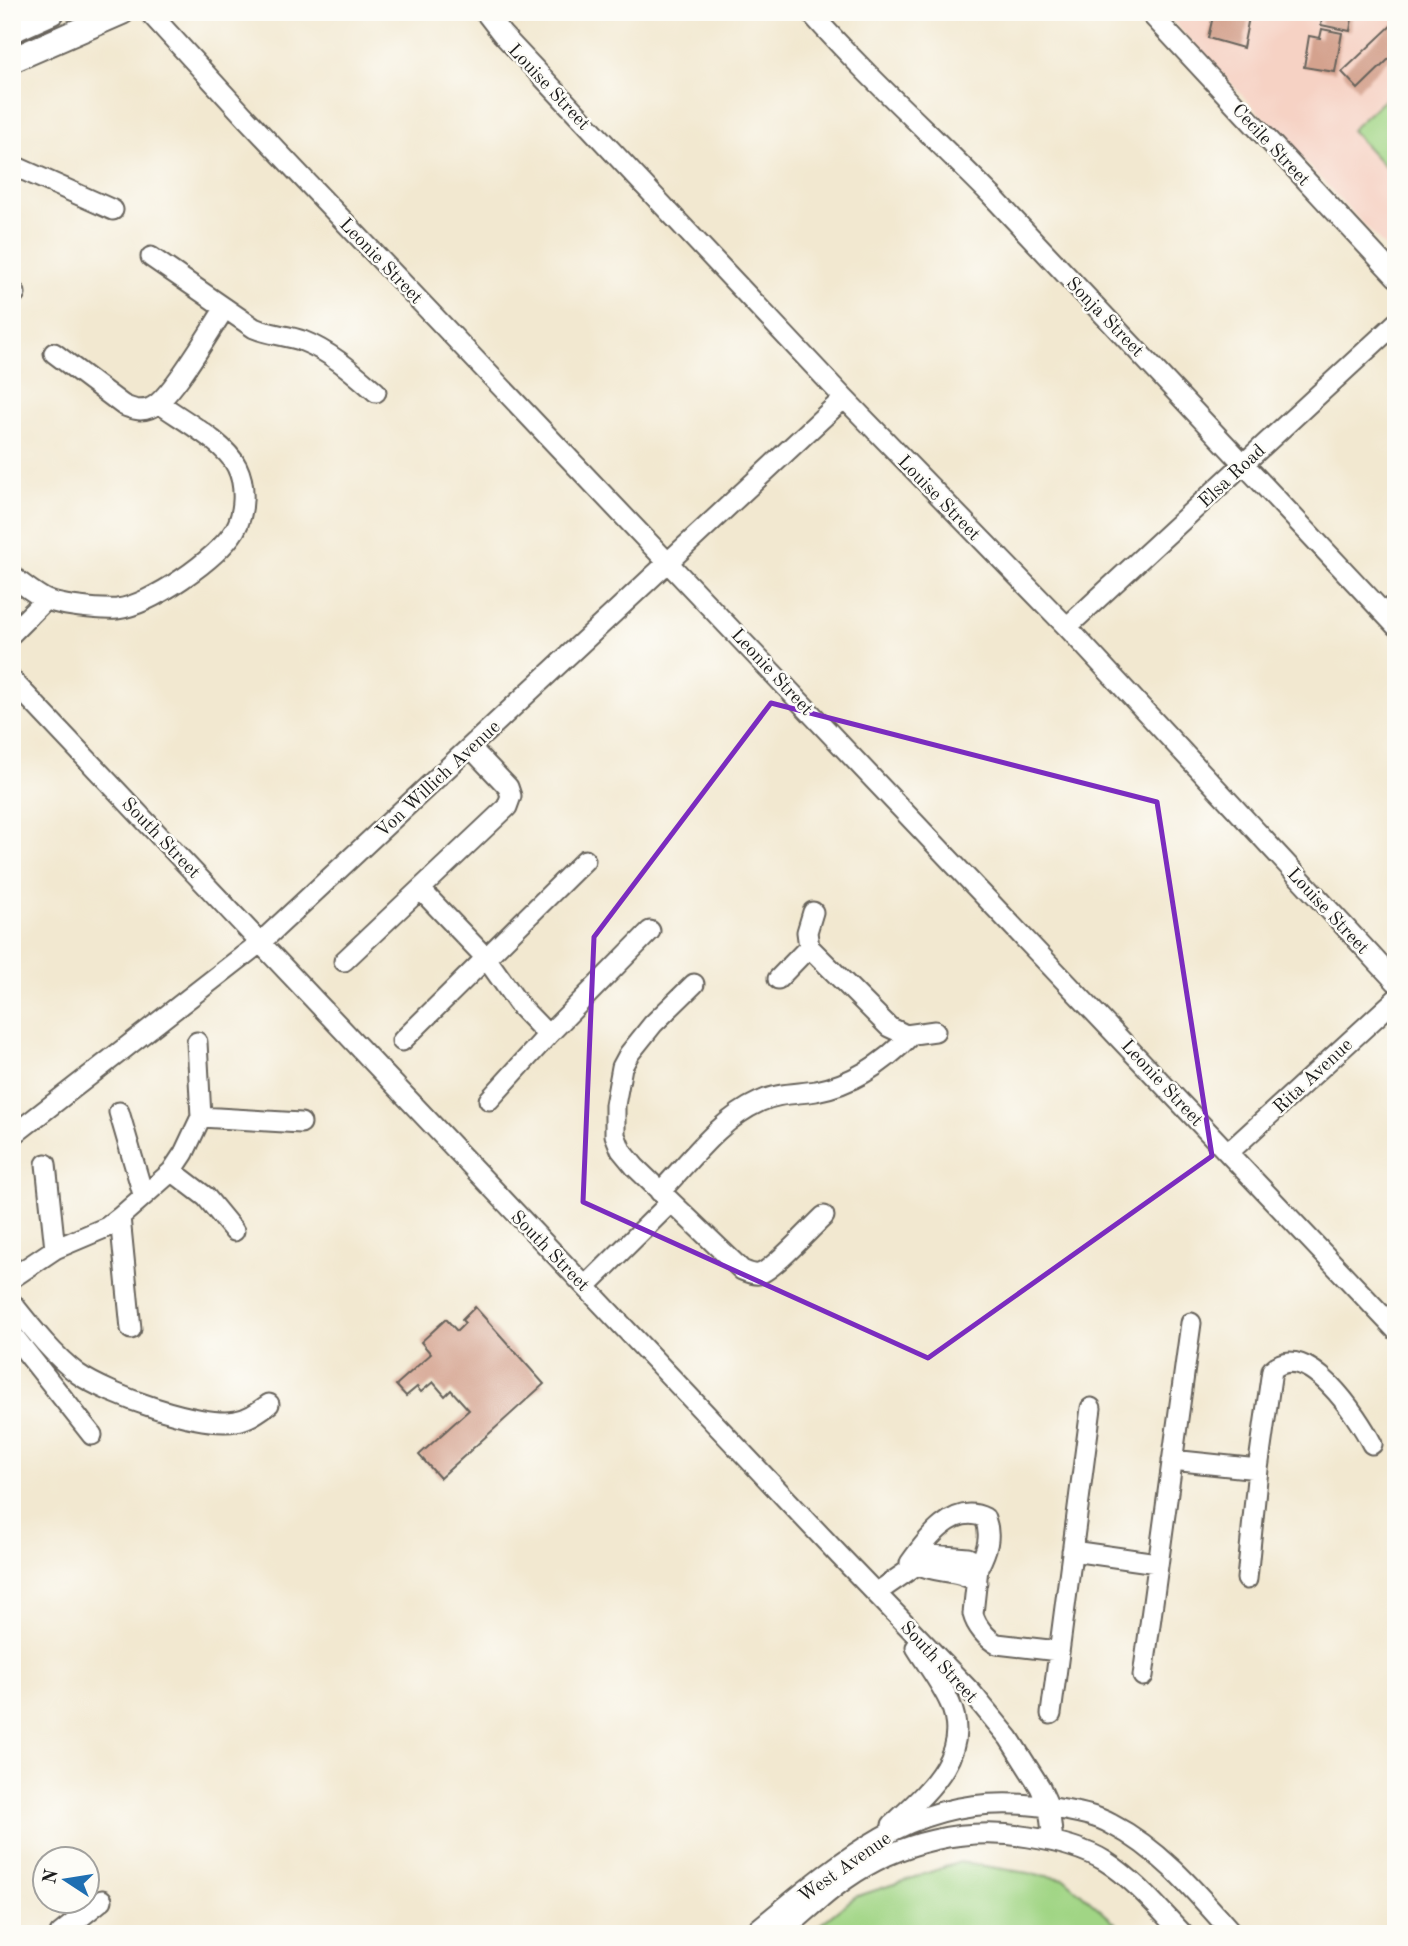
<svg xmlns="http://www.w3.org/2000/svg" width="1408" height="1946" viewBox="0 0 1408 1946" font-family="'Old Standard TT',serif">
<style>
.built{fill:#f6d2c4}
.green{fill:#a1d585;stroke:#5e7850;stroke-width:2}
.building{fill:#d4a28e}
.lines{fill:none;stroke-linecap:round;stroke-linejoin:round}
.minor-casing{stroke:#67635b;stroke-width:23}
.major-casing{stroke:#67635b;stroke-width:28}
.minor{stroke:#fff;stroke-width:19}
.major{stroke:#fff;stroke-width:24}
.marked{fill:none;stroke:#7b2cbf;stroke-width:5;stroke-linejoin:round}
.labels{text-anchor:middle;stroke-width:5;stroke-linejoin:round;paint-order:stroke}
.street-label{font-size:19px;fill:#1c1c1c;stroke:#fdfcf7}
</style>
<rect width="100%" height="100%" fill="#fdfcf7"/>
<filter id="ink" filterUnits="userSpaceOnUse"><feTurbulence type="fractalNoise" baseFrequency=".0143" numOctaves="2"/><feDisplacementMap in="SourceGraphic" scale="14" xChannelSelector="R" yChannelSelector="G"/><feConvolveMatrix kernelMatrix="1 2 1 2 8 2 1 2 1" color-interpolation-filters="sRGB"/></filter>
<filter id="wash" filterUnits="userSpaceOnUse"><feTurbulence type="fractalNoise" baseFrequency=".00686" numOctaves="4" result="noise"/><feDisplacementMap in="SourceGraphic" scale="28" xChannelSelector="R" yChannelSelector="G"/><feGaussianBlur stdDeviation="1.57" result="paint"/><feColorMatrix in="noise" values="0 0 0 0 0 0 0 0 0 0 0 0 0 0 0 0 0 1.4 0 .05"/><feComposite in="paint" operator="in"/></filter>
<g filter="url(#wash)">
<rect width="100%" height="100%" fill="#f2e8d0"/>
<path class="built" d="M 1164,12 L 1396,12 L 1396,259 Z"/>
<path class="green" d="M 1396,89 L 1396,179 L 1351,130 Z
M 960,1862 L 1065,1879 L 1128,1934 L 808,1934 L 855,1897 Z"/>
<g id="blocks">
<path class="building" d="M 1214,12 L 1250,12 L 1243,48 L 1208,38 Z
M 1323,12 L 1353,12 L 1350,31 L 1321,25 Z
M 1396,21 L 1396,52 L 1358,89 L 1342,72 Z
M 1322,29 L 1342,33 L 1335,72 L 1304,67 L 1309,36 L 1320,38 Z
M 475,1307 L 544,1384 L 440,1478 L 419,1455 L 469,1410 L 451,1390 L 445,1396 L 433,1382 L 421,1392 L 417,1387 L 406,1396 L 396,1385 L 431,1354 L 421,1342 L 446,1319 L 457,1331 L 465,1323 L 462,1320 Z"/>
</g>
</g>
<g filter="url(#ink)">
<use href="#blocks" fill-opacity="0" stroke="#67635b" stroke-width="2"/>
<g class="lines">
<g class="minor-casing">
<path id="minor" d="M 149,12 L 246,118 L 1396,1330
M 485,12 L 502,34 L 844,398 L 1067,627 L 1396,982
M 810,12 C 866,76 931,134 991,195 L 1396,626
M 1149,12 L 1396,277
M 12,165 L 113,210
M 151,257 L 254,328 C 270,335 287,335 303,341 C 331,352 354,373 376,392
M 12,292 L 15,293
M 54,353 L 123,405 C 132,409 140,412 150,408 C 170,401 211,329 225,308
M 12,576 C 22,584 32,592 43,598 C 56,606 101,610 117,609 C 151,605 217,559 235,530 C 245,513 246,485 237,467 C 226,443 181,419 159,403
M 1067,627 L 1396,323
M 12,633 L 45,600
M 12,680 L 840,1556 L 972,1693 L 1009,1738 L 1040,1787 L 1049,1807 L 1053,1841
M 421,890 L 486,958 L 520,1006 L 548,1035
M 813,912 L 807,932 L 809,947 L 889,1027 L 906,1035 L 935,1031
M 344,961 L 507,807 L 511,796 L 508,787 L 470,747
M 778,979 L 809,947
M 694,984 L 653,1024 L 629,1054 L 622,1067 L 615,1105 L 615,1135 L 621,1150 L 635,1167 L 742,1270 C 747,1272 753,1275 759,1274 C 773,1270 811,1228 824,1216
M 402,1041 L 585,860
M 197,1042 L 201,1117
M 489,1100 L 548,1035 L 650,931
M 119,1112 L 143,1194
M 12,1136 L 261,942 L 844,398
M 1229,1152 L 1396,999
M 46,1164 L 55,1249
M 172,1171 L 206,1197 L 234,1231
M 660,1192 C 690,1161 719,1120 759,1102 C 777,1093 797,1094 816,1091 C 854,1084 885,1062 911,1035
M 120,1217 L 131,1329
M 12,1278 L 55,1249 L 107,1227 L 120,1217 L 172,1171 L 184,1153 L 201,1117 L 301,1123
M 586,1286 L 671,1202
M 12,1303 C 32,1328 52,1354 78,1374 C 108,1395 201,1428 236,1421 C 249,1419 259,1411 269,1404
M 12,1334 L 92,1435
M 1172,1460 L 1258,1469
M 1072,1551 L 1157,1563
M 910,1563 C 926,1540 954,1502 985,1518 C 992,1537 987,1550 978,1568
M 917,1564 C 937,1574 958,1569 977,1582
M 1247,1579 L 1258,1469 L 1272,1370 C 1306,1337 1359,1418 1372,1444
M 876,1593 L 931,1555 L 968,1558 L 974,1561 L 978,1568 L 973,1614 C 976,1626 987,1639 997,1644 L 1058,1651
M 1143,1676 L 1191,1323
M 1051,1714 L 1091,1408
M 892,1825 C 925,1794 973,1755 950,1703 C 941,1683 927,1665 916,1647
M 60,1934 L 102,1900
M 752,1934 C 793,1901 834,1864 880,1838 C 937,1804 1001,1797 1065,1810 C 1081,1813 1097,1816 1111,1824 C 1160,1849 1197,1893 1233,1934
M 780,1934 C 802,1916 823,1895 846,1879 C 900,1841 964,1827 1029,1837 C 1055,1841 1082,1847 1105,1861 C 1135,1880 1158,1908 1183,1934"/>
</g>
<g class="major-casing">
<path id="major" d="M 12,30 L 52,12
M 12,60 L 122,12"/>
</g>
<use href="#minor" class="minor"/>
<use href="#major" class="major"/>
</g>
</g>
<path class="marked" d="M 771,703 L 1157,802 L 1212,1156 L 928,1358 L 583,1202 L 594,937 Z"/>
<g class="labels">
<g class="street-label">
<text transform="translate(550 86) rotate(47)" y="7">Louise Street</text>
<text transform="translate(1272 144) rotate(47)" y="7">Cecile Street</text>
<text transform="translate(382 260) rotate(46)" y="7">Leonie Street</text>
<text transform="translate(1106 316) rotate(46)" y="7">Sonja Street</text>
<text transform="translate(1231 475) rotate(-43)" y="7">Elsa Road</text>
<text transform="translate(940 497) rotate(46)" y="7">Louise Street</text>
<text transform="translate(773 671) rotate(47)" y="7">Leonie Street</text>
<text transform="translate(437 778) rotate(-43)" y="7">Von Willich Avenue</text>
<text transform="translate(162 837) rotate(46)" y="7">South Street</text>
<text transform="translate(1329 910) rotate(47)" y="7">Louise Street</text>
<text transform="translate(1312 1075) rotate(-43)" y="7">Rita Avenue</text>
<text transform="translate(1163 1082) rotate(47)" y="7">Leonie Street</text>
<text transform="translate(551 1250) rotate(46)" y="7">South Street</text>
<text transform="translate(940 1661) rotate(47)" y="7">South Street</text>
<text transform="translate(844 1866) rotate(-35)" y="7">West Avenue</text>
</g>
</g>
<rect width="1408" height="1946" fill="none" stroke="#fdfcf7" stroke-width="42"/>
<g transform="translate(66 1880) rotate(282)"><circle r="33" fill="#fdfcf7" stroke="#a3a29f" stroke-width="2"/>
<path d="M0-5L12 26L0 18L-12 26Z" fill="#1f6fb2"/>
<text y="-10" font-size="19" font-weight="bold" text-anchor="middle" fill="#1c1c1c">N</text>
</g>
</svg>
